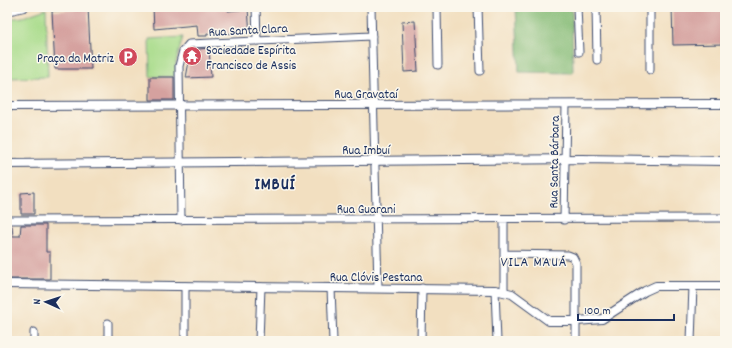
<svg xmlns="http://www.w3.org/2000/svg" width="732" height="348" viewBox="0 0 732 348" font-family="Dekko,sans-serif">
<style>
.green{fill:#a9dc8b;stroke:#628674}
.forest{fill:#86bc77;stroke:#50766a}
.building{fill:#d5a19f}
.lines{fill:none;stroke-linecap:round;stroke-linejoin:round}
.minor-casing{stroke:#3b496d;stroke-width:9}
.tertiary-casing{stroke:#3b496d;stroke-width:10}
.minor{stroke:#fff;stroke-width:7}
.tertiary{stroke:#fff;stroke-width:8}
.labels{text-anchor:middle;stroke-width:3;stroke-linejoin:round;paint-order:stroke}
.street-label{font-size:13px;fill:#1b2f5e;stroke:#fbf7ec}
.poi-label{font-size:13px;fill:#1b2f5e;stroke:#fbf7ec;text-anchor:start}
.neighbourhood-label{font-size:14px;letter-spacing:1px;fill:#1b2f5e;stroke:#fbf7ec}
.district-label{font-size:17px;font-weight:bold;letter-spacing:1px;fill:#1b2f5e;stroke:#fbf7ec}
</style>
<rect width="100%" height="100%" fill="#fbf7ec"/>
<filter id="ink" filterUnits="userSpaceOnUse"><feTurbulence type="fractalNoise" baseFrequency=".025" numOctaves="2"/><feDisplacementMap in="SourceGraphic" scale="8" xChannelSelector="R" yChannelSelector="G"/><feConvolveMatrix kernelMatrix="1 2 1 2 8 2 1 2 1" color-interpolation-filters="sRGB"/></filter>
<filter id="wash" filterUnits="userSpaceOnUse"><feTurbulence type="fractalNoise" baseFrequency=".012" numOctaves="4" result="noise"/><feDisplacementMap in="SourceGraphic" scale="16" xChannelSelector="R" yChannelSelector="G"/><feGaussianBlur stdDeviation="0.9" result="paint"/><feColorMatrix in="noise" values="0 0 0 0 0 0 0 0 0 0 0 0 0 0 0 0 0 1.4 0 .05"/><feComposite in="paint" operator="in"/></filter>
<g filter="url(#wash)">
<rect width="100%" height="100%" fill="#f2dfc0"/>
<path class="green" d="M 46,9 L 48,77 L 7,78 L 7,19 L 23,17 Z
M 183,37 L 176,62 L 175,77 L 150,77 L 149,39 Z"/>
<path class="forest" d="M 516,7 L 572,7 L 573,73 L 519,72 Z"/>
<g id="blocks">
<path class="building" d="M 75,7 L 88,7 L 91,69 L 55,69 L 52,11 L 75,10 Z
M 153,7 L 227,7 L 228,11 L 248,9 L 250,33 L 207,34 L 207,36 L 198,36 L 197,25 L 154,29 Z
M 672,7 L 725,7 L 725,44 L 673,45 Z
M 415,21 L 418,71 L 404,72 L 402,22 Z
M 209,48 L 211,77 L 186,78 L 191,50 Z
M 150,77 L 174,77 L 174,100 L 150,100 Z
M 34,192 L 34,214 L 21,214 L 21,193 Z
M 21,225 L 46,225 L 46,252 L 50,252 L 50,279 L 7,279 L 7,226 L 12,226 L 13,236 L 20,236 Z"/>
</g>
</g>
<g filter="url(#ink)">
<use href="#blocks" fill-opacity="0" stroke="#3b496d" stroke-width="1"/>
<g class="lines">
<g class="minor-casing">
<path id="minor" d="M 256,7 L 257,40
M 371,7 L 378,288
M 437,7 L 438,65
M 478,7 L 480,71
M 577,7 L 579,52
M 596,7 L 597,60
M 650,70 L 650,7
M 7,220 L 725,218
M 181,220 L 179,66 L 183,51 L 189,44 L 372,36
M 504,220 L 504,291
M 564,220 L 566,105
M 504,254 L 568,255 L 573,257 L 576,263 L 576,341
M 331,288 L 333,341
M 495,290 L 497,341
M 34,341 L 34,332
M 108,341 L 108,323
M 185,341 L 185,286
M 259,341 L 261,287
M 421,341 L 422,288
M 691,341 L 693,286"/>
</g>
<g class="tertiary-casing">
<path id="tertiary" d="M 7,11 L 24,7
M 7,106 L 725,104
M 7,164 L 581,159 L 725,161
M 7,284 L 495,290 L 512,294 L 549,321 L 577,321 L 602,319 L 645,291 L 656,286 L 725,286"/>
</g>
<use href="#minor" class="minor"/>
<use href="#tertiary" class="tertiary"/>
</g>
</g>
<defs>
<g id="temple-disc" transform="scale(1)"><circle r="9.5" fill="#d1495b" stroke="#fbf7ec"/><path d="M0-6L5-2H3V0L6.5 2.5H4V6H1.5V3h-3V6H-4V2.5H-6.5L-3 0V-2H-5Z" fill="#fff"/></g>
<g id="parking-disc" transform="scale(1)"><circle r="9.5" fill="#d1495b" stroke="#fbf7ec"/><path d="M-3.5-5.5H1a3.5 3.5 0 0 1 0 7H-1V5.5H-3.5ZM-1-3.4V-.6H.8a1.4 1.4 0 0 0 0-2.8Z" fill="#fff"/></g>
</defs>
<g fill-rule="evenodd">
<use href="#temple-disc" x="192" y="56"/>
<use href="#parking-disc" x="128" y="57"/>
</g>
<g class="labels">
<g class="street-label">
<text transform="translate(248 29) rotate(-3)" y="5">Rua Santa Clara</text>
<text x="366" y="98">Rua Gravataí</text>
<text x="366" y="154">Rua Imbuí</text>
<text transform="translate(553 162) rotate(-89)" y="5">Rua Santa Bárbara</text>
<text x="366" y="213">Rua Guarani</text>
<text x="376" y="281">Rua Clóvis Pestana</text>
</g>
<g class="poi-label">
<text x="206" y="54">Sociedade Espírita<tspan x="206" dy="15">Francisco de Assis</tspan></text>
<text x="114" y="62" text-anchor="end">Praça da Matriz</text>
</g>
<g class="neighbourhood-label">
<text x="534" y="266">VILA MAUÁ</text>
</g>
<g class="district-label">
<text x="275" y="189">IMBUÍ</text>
</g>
</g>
<rect width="732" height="348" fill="none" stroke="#fbf7ec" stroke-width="24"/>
<g transform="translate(46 302) rotate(273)" stroke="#fbf7ec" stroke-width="3" paint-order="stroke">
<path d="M0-3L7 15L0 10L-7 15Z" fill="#1b2f5e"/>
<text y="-6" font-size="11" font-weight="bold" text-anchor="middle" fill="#1b2f5e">N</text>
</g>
<path d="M578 314v6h96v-6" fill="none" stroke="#1b2f5e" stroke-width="2"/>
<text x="584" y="314" font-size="12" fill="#1b2f5e" stroke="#fbf7ec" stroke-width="3" paint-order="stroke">100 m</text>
</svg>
